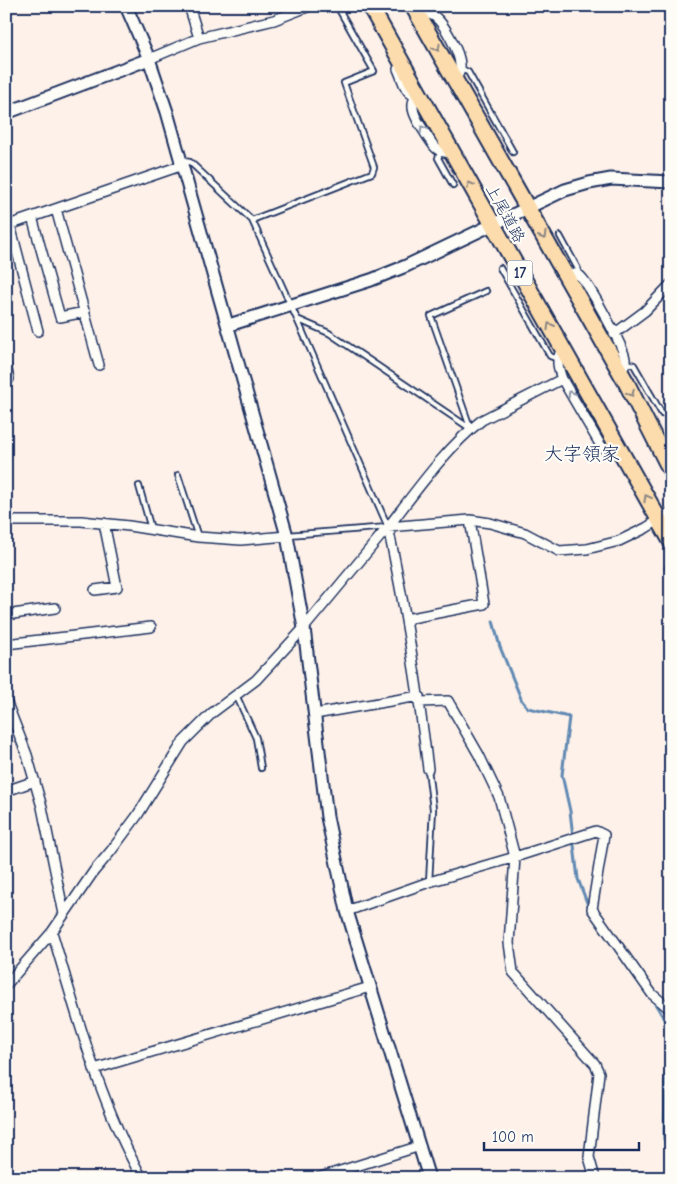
<svg xmlns="http://www.w3.org/2000/svg" width="677" height="1184" viewBox="0 0 677 1184" font-family="'Comic Neue','Klee One',sans-serif">
<style>
.lines{fill:none;stroke-linecap:round;stroke-linejoin:round}
.stream{stroke:#6089b3;stroke-width:3}
.service-casing{stroke:#1b2f5e;stroke-width:8}
.minor-casing{stroke:#1b2f5e;stroke-width:12}
.tertiary-casing{stroke:#1b2f5e;stroke-width:15}
.trunk-casing{stroke:#1b2f5e;stroke-width:19}
.service{stroke:#fdfcf7;stroke-width:4.5}
.minor{stroke:#fdfcf7;stroke-width:9}
.tertiary{stroke:#fdfcf7;stroke-width:11}
.trunk{stroke:#fcdcac;stroke-width:15}
.oneway{stroke:#8c8685}
.oneway2{stroke:#8c96aa}
.labels{text-anchor:middle;stroke-width:4.5;stroke-linejoin:round;paint-order:stroke}
.shield{fill:#fdfcf7;stroke:#5f6c8c;stroke-width:1}
.shield-label{font-size:15px;font-weight:bold;fill:#1b2f5e}
.street-label{font-size:16px;fill:#1b2f5e;stroke:#fdfcf7}
.quarter-label{font-size:19px;fill:#1b2f5e;stroke:#fdfcf7}
</style>
<rect width="100%" height="100%" fill="#fdf1e9"/>
<filter id="ink" filterUnits="userSpaceOnUse"><feTurbulence type="fractalNoise" baseFrequency=".02" numOctaves="2"/><feDisplacementMap in="SourceGraphic" scale="10" xChannelSelector="R" yChannelSelector="G"/><feConvolveMatrix kernelMatrix="1 2 1 2 8 2 1 2 1" color-interpolation-filters="sRGB"/></filter>
<g filter="url(#ink)">
<g class="lines">
<path class="stream" d="M 493,621 L 500,647 L 522,701 L 528,708 L 569,717 L 562,775 L 570,811 L 578,879 L 589,908
M 600,927 L 629,969
M 651,998 C 660,1010 667,1023 671,1038
M 671,1044 L 665,1082 L 664,1139 L 671,1149"/>
<g class="service-casing">
<path id="service" d="M 460,69 L 468,72 L 513,152
M 441,151 L 438,158 L 453,185
M 183,161 L 190,162 L 252,220 L 297,319 L 388,527 L 288,535
M 252,220 L 372,173 L 374,167 L 344,83 L 374,71 L 337,6
M 560,236 L 578,269 L 578,275
M 500,268 L 550,356 L 558,359
M 297,319 L 329,333 L 471,429
M 625,362 L 634,365 L 662,414
M 470,427 L 431,316 L 486,291
M 178,475 L 198,537
M 139,486 L 151,529
M 668,568 L 671,573
M 236,695 L 256,738 L 261,768
M 428,769 L 433,809 L 429,882"/>
</g>
<g class="minor-casing">
<path id="minor" d="M 189,6 L 199,38
M 416,13 C 421,13 427,13 432,15 C 443,20 460,53 460,65 C 461,71 458,75 455,80
M 149,59 L 199,38 L 274,20 L 310,6
M 398,69 C 403,79 404,93 416,96
M 418,94 C 405,107 420,124 427,136 C 430,140 433,146 437,149 C 441,152 446,153 452,152
M 56,209 L 99,365
M 32,217 L 60,317 L 85,312
M 10,225 L 38,331
M 6,226 L 183,165
M 564,274 C 570,273 575,272 580,276 C 587,281 625,349 625,359 C 626,365 623,368 620,373
M 614,334 L 645,311 L 671,284
M 563,349 C 555,358 558,368 562,379 L 601,446 L 609,452 L 622,454
M 6,366 L 9,379
M 6,521 L 81,521 L 129,526 L 198,537 L 241,540 L 287,536
M 95,590 L 117,587 L 104,523
M 6,615 L 55,608
M 406,619 L 484,604 L 470,520
M 6,644 L 151,627
M 6,701 L 27,755 L 42,807 L 64,914
M 419,702 L 448,701 L 479,755 L 499,797 L 515,857 L 509,943 L 513,972 L 595,1064 L 599,1073 L 589,1157 L 595,1178
M 315,714 L 419,696
M 428,769 C 418,688 405,607 388,527 C 416,491 446,448 482,420 L 562,379
M 6,791 L 35,781
M 347,911 L 429,882 L 515,857 L 596,831 L 604,835 L 592,909 L 652,994 L 671,1010
M 52,932 C 77,1015 99,1101 142,1178
M 6,985 L 52,932 L 94,871 L 111,851 L 137,816 L 183,742 L 212,713 L 256,680 L 304,628 L 388,527 L 470,520 L 490,523 L 525,533 L 559,551 L 587,549 L 619,541 L 646,528 L 671,512
M 94,1069 L 370,987
M 318,1178 L 420,1146"/>
</g>
<g class="tertiary-casing">
<path id="tertiary" d="M 126,6 L 149,59 L 167,112 L 287,536 L 304,628 L 327,817 L 347,911 L 429,1178
M 6,113 L 149,59
M 229,325 L 371,280 L 406,266 L 565,190 L 589,183 L 611,179 L 671,182"/>
</g>
<g class="trunk-casing">
<path id="trunk" d="M 370,6 L 671,541
M 413,6 L 626,382 L 671,471"/>
</g>
<use href="#service" class="service"/>
<use href="#minor" class="minor"/>
<use href="#tertiary" class="tertiary"/>
<use href="#trunk" class="trunk"/>
</g>
<defs><path id="oneway-chevron" d="M-2-3.5L2.5 0L-2 3.5" fill="none" stroke-width="1.6" stroke-linecap="round" stroke-linejoin="round" transform="scale(1.25)"/></defs>
<g class="oneway">
<use href="#oneway-chevron" transform="translate(437 48) rotate(60)"/>
<use href="#oneway-chevron" transform="translate(470 185) rotate(-119)"/>
<use href="#oneway-chevron" transform="translate(543 236) rotate(60)"/>
<use href="#oneway-chevron" transform="translate(550 326) rotate(-120)"/>
<use href="#oneway-chevron" transform="translate(631 393) rotate(63)"/>
<use href="#oneway-chevron" transform="translate(647 498) rotate(-119)"/>
</g>
<g class="oneway2">
<use href="#oneway-chevron" transform="translate(423 129) rotate(-122)"/>
<use href="#oneway-chevron" transform="translate(571 394) rotate(-120)"/>
</g>
</g>
<g class="labels">
<rect class="shield" x="507.5" y="260.5" width="25" height="25" rx="4"/>
<g class="shield-label">
<text x="520" y="278">17</text>
</g>
<g class="street-label">
<text transform="translate(506 213) rotate(61)" y="6">上尾道路</text>
</g>
<g class="quarter-label">
<text x="582" y="460">大字領家</text>
</g>
</g>
<rect width="677" height="1184" fill="none" stroke="#fdfcf7" stroke-width="25"/>
<rect x="12" y="12" width="652" height="1159" fill="none" stroke="#1b2f5e" stroke-width="2" filter="url(#ink)"/>
<path d="M484 1142v8h155v-8" fill="none" stroke="#1b2f5e" stroke-width="2.5"/>
<text x="492" y="1142" font-size="15" fill="#1b2f5e" stroke="#fdfcf7" stroke-width="4" paint-order="stroke">100 m</text>
</svg>
